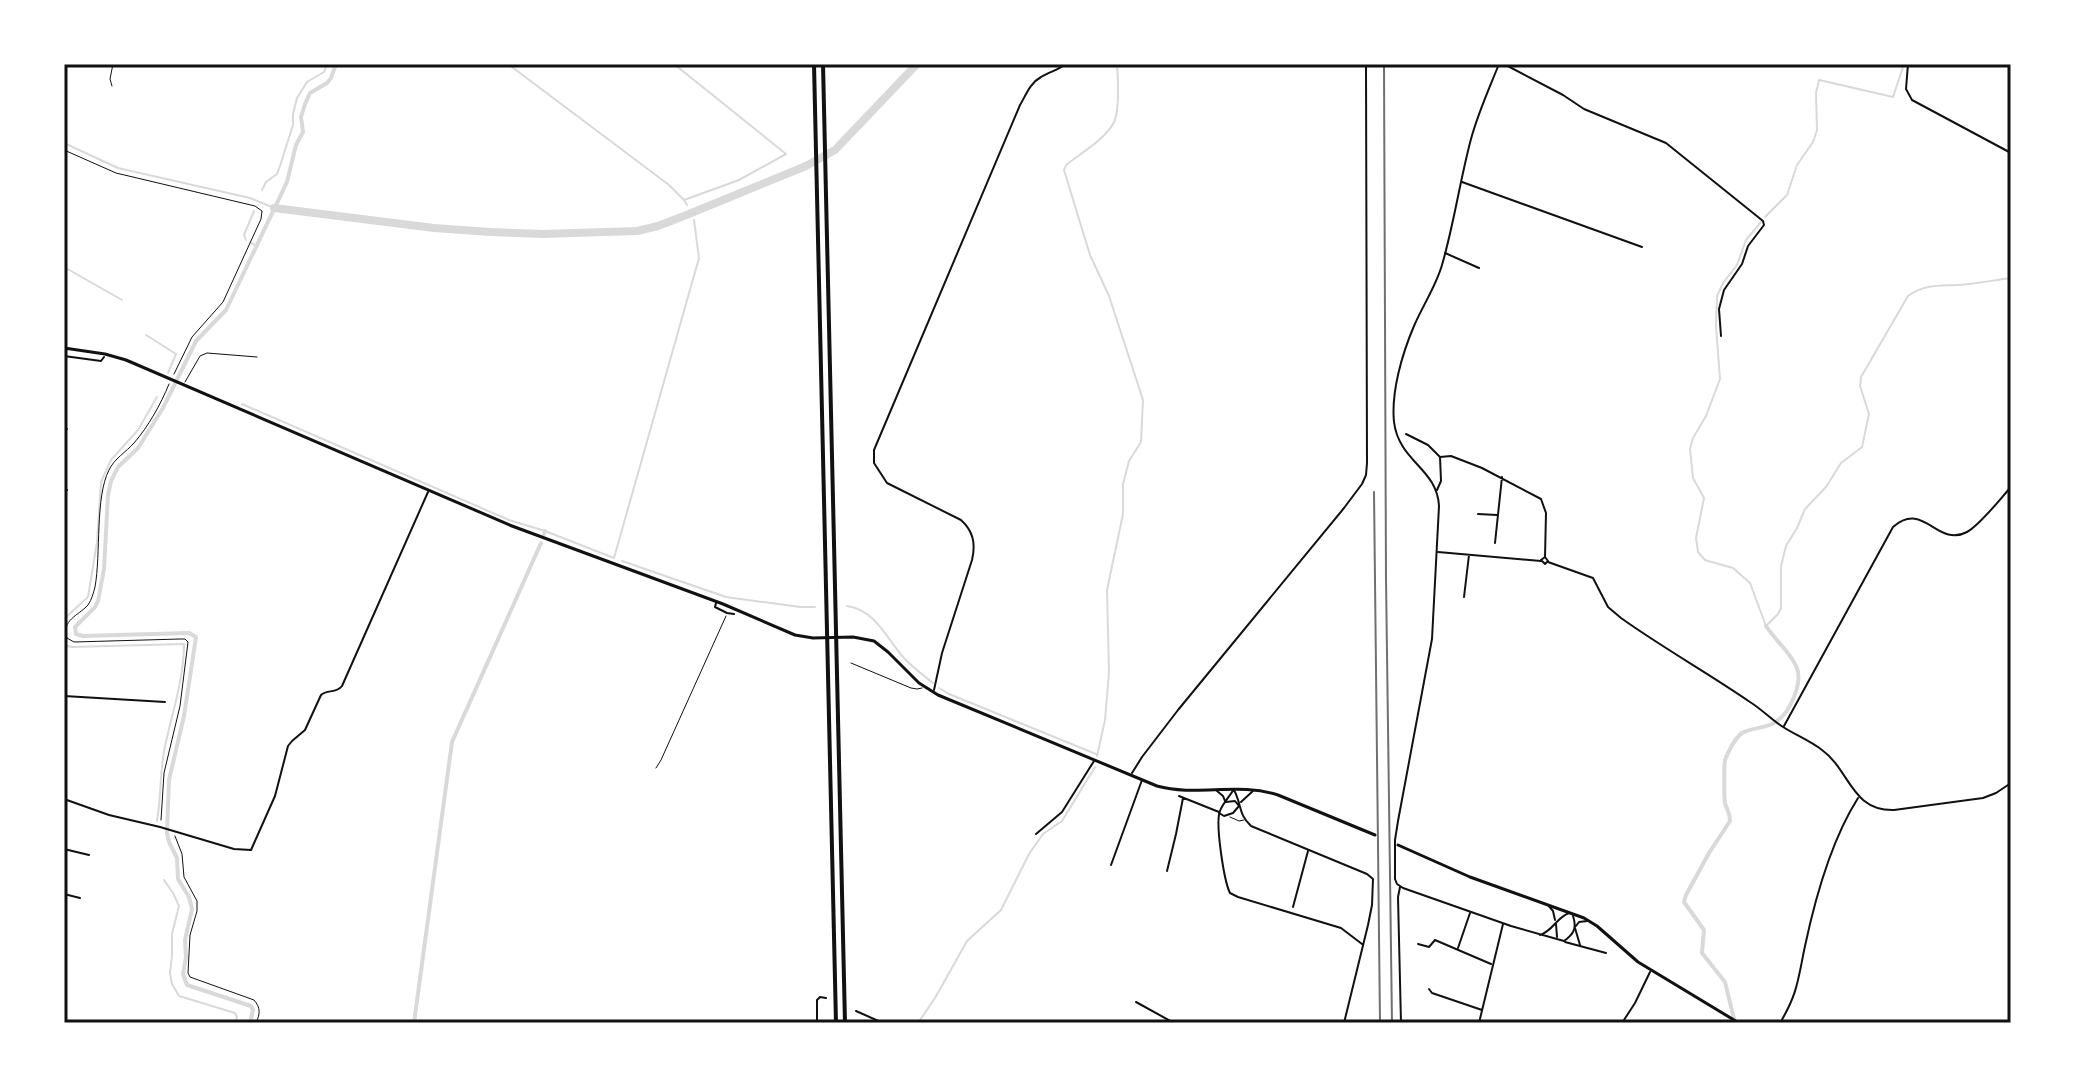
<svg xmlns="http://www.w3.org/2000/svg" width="2075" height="1087" viewBox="0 0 2075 1087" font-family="Karla,sans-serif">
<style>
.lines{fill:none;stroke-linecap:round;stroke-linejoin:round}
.stream{stroke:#d9d9d9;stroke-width:2}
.canal{stroke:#d9d9d9;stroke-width:4}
.river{stroke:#d9d9d9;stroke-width:8}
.path{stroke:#111;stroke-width:1}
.service{stroke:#111;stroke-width:1}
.minor{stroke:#111;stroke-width:2}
.tertiary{stroke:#111;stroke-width:2}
.secondary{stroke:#111;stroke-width:3}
.motorway{stroke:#111;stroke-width:4}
.rail{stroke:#707070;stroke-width:2}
.neatline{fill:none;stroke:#111;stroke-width:3}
</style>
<rect width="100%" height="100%" fill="#fff"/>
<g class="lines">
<path class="stream" d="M 508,64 L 669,185 L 684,200 L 687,205
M 674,64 L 786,154 L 739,180 L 684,200
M 64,143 L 118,168 L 250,198 L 274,208
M 262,190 L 266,182 L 277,174 L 280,166 L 293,125 L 293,114 L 297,98 L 307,82 L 324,72 L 327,64
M 1765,217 L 1787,195 L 1797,165 L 1813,142 L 1817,130 L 1816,93 L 1819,80 L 1893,97 L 1904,64
M 1761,222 L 1746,240 L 1737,265 L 1723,283 L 1717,296 L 1716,326 L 1720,379 L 1706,416 L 1693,438 L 1690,449 L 1693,478 L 1704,498 L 1696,538 L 1698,552 L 1705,560 L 1733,568 L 1750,583 L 1766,626 L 1778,614 L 1781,608 L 1781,566 L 1786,546 L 1797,528 L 1805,509 L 1826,487 L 1841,463 L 1862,447 L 1869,414 L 1860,386 L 1861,377 L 1908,296 C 1925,284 1939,286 1958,285 C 1976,284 1994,280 2011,278
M 246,240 L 244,235 L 254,211
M 251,243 L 257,246
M 64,267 L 122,300
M 146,335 L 176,354 L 168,373
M 242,404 L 509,520 L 545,531 L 614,558 L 699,258 L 694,220
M 622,561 L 726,597 L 800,607 L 815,607
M 847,606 C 875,610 886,637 903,657 C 912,667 923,675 933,683
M 64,619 L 88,597 L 97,542 L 101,482 L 111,460 L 138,430 L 157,397
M 64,645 L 72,647 L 184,644 C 184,680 171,716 164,751 C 160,774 161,798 157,821
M 939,688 L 949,694 L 1096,754
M 1097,756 L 1105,720 L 1109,672 L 1107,590 L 1123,514 L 1123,484 L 1129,461 L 1141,442 L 1143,400 L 1109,296 L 1090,255 L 1064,170 L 1066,165 C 1081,153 1106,139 1114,122 C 1120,109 1118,78 1117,64
M 164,880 L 173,893 L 179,906 L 172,934 L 172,956 L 170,973 L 172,984 L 179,996 L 235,1013 L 237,1017 L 235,1023
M 918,1023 L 935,998 L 967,941 L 1001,910 L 1029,854 L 1043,834 L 1062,821 L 1095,767"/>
<path class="canal" d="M 544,534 L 545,531
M 250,1023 L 253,1010 L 251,1006 L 187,985 L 183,974 L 186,957 L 185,940 L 192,909 L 189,897 L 178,879 L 177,858 L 169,842 L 167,833 L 169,780 L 184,716 L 196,637 L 189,633 L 83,636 L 76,634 L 75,627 L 95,607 L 98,601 L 104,569 L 108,495 L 111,481 L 118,467 L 138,448 L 163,408 L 196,341 L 226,310 L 287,182 L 296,145 L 303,132 L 301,117 L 305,104 L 310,93 L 327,83 L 331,78 L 336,64
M 414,1023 L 452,742 L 541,543
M 1735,1023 L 1725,982 L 1702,953 L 1704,930 L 1684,902 L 1686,895 L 1709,853 L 1730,821 C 1730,813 1727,810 1725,803 C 1724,798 1724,764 1725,760 C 1728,752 1735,738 1742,733 C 1752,727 1767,729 1777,721 C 1790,712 1804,682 1796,666 C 1789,651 1775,640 1766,626"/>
<path class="river" d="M 274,208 L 434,228 L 491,232 L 543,234 L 637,231 L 658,226 L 684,216 L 806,166 L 835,150 L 917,64"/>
<path class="path" d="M 112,86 L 110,79 L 113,64
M 64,150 L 116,173 L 255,206 L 262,211 L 261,219 L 223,302 L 192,337 L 174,374
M 161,820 L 164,773 L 180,706 L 188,642 L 185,639 L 180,639 L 74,642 L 67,638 C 61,620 78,616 88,605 C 92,599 93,594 95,587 C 101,554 95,497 109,470 C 114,459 126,452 134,443 C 148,427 161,404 169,384
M 175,836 L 182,854 L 184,877 L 197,901 L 197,911 L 190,935 L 188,973 L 190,977 L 254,1000 C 261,1008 260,1014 256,1023"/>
<path class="service" d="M 185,382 L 200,356 L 207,353 L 257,357
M 851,663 L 911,688 L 917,689 L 922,688
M 656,768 L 661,760 L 726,616
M 1230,817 L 1239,821 L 1244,820"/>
<path class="minor" d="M 1504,64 L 1563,95 L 1584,109 L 1666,143 L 1763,221 L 1764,225 L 1748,246 L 1742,264 L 1724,290 L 1719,309 L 1721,336
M 1462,182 L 1642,247
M 1445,253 L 1479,268
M 64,356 L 101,361 L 104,357
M 64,429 L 67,429
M 1406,434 L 1428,445 L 1440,457 L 1441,481 L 1437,490
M 1440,457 L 1451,456 L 1482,468 L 1541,499 L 1546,513 L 1545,557
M 64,489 L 67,490
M 1478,514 L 1497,515
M 1495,543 L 1502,477
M 1438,552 L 1541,561
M 1545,557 L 1548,561 L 1545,564 L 1541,560 Z
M 1548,562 L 1593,578 L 1608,607 L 1621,618 C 1663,648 1708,673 1750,702 C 1761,709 1770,718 1780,725 C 1793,734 1809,740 1822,750 C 1850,770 1851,811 1894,810 L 1983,798 L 1996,793 L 2011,783
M 1464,597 L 1469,555
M 716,603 L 715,607 L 727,613 L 734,614
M 934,690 L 942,653 L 972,560 C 976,543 973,531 961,520 L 887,483 L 874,463 L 874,450 L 1020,105 C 1026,95 1030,83 1041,77 C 1049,72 1058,70 1066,64
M 64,696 L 165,702
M 1784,726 L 1893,527 C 1924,500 1937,548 1967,532 C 1980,525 2000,499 2011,487
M 1132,773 L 1142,757 L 1178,710 L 1344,508 L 1362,484 L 1366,475 L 1367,463 L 1366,64
M 1179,796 L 1219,812
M 64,799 L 109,815 L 160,827 L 234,849 L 251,850 L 275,796 L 288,746 L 292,741 L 305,730 L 321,695 C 327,689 336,694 342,686 L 428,492
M 1036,834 L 1062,812 L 1094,761
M 64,849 L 89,855
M 1111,865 L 1142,780
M 1167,871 L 1176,834 L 1183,798
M 1400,887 L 1398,897 L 1401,1023
M 64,894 L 80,898
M 1293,907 L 1308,851
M 1556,924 L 1557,937
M 1575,928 L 1580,945
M 1565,942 L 1606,953
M 1418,944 L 1429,947 L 1435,940 L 1491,964
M 1458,948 L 1470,913
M 1429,989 L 1432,993 L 1482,1010
M 1136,1002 L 1174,1023
M 1479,1023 L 1503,924
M 1622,1023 L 1635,1003 L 1650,972
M 1780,1023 C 1798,993 1798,979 1805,946 C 1815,899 1832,839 1858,798"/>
<path class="tertiary" d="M 1499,64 C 1489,89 1478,113 1471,139 C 1460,180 1454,224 1442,265 C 1436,286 1423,305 1414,326 C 1402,354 1391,392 1394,422 C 1399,462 1437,468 1439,506 L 1432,639 L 1398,821 L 1395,840 L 1395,879 L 1397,884 L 1403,888 L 1511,926 L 1564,941 C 1574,934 1577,928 1573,916
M 1908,64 L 1906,89 L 1912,100 L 2011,153
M 1234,789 C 1230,796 1223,803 1220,811 C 1215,823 1224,881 1230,893 L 1238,897 L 1341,928 L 1362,944
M 1234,790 C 1242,805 1238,814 1251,826 L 1367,874 L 1373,879 L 1372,905 L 1368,925 L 1344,1023
M 1217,791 L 1223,796 L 1225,801
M 1241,802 L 1254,790
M 1219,813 L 1224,816 L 1233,813 L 1239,806 L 1235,801 L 1226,802
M 1548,905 L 1553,911 L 1555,920
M 1576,926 L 1579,922 L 1587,921
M 1540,935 C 1553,931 1556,918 1569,913
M 856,1011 L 883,1023
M 817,1023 L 817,1000 L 820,997 L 826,998"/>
<path class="secondary" d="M 64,348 L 105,354 L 126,360 L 512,526 L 723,604 L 795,635 L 813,638 L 853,637 L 874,641 L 888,652 L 919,683 L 938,695 L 1157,786 C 1196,797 1239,782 1278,795 L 1375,835
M 1398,845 L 1470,877 L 1584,918 L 1597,926 L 1638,962 L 1739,1023"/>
<path class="motorway" d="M 814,64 L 836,1023
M 823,64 L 845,1023"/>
<path class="rail" d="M 1384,64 L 1386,579 L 1392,1023
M 1374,492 L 1380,1023"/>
</g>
<rect width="2075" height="1087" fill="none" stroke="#ffffff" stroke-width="132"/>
<rect x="66" y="66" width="1943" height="955" class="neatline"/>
</svg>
